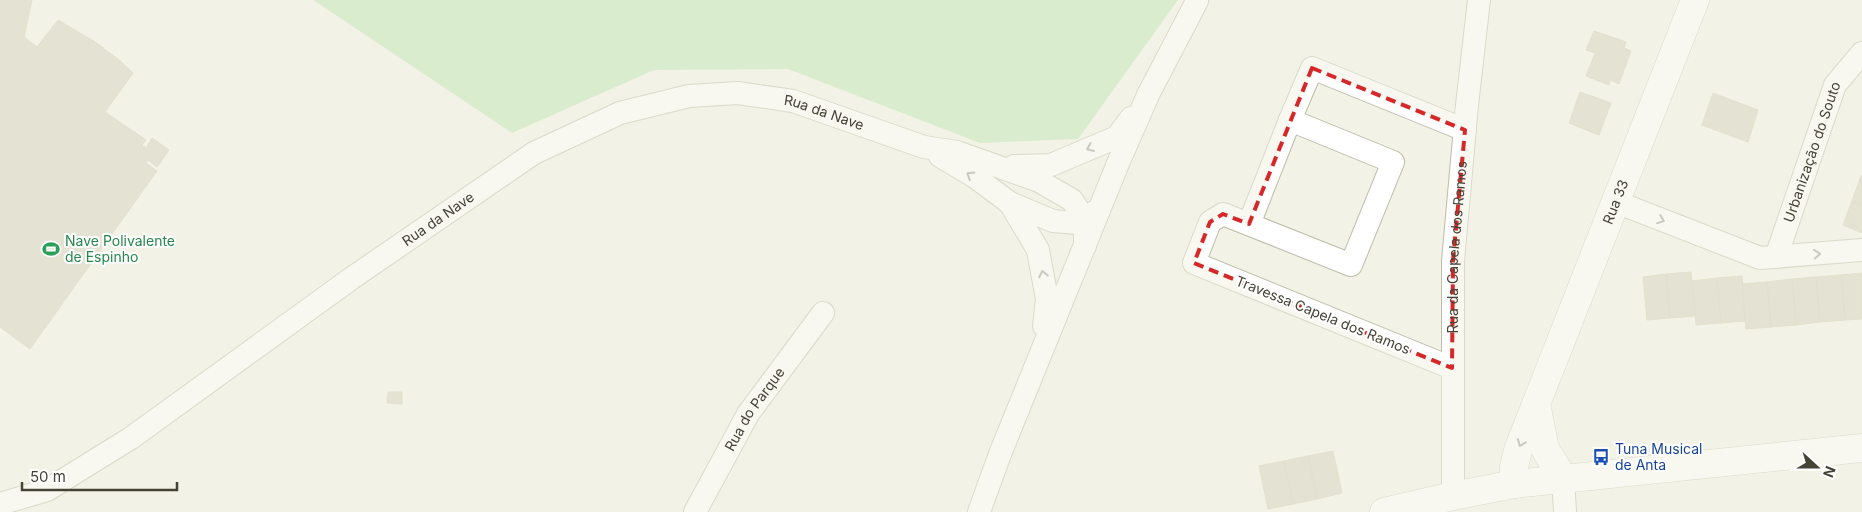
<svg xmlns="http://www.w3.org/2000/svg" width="1862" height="512" viewBox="0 0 1862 512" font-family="Inter,sans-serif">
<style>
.green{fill:#bde5b1}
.building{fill:#d3d1bc;stroke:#cecbb0}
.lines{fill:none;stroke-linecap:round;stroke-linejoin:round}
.minor-casing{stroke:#bdbda9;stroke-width:24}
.tertiary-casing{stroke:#bdbda9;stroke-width:29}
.minor{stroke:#fff;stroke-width:22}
.tertiary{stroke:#fff;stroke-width:28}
.oneway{stroke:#999890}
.marked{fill:none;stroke:#d62828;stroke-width:4;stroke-dasharray:10 6;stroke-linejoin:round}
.labels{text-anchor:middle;stroke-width:4;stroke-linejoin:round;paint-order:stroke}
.street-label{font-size:14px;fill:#454336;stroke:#fff}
.leisure-label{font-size:14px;fill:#27864d;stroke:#fff;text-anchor:start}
.transit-label{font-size:14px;fill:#164399;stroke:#fff;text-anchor:start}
</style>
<rect width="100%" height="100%" fill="#f2f2e6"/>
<path class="green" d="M 313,0 L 1178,0 L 1078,139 L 980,143 L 788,69 L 654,70 L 512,133 Z"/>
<path class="building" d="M 0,0 L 32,0 L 24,37 L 37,47 L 58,20 L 95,42 L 118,59 L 133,73 L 105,112 L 146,140 L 142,145 L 146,148 L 152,138 L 169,150 L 157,167 L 148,160 L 146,163 L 157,171 L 30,349 L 0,327 Z
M 1594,31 L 1626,42 L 1624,48 L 1631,51 L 1619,84 L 1610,80 L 1609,85 L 1586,76 L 1595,53 L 1586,50 Z
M 1580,92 L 1611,103 L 1599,135 L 1569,123 Z
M 1713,93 L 1758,110 L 1748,142 L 1702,125 Z
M 1861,176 L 1862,176 L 1862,205 L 1852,201 Z
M 1852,201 L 1862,205 L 1862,233 L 1843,225 Z
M 1691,272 L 1695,316 L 1670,318 L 1666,274 Z
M 1862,273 L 1862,319 L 1845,320 L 1841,275 Z
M 1666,274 L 1670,318 L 1647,320 L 1643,277 Z
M 1841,275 L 1845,320 L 1820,322 L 1816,277 Z
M 1742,276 L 1745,321 L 1721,323 L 1717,278 Z
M 1816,277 L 1820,322 L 1796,325 L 1792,279 Z
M 1717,278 L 1721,323 L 1696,325 L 1692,281 Z
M 1792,279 L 1796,325 L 1771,327 L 1767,282 Z
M 1767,282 L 1771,327 L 1746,329 L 1742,284 Z
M 388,392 L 402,392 L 402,404 L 387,403 Z
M 1333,451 L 1342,493 L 1317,499 L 1308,456 Z
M 1308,456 L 1317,499 L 1293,504 L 1284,461 Z
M 1284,461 L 1293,504 L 1268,509 L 1259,466 Z"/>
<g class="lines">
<g class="minor-casing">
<g id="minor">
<path d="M 940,156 L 975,177 L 1010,203 L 1053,221 L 1077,223 L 1085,220 L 1094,212"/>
<path d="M 1014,166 L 1051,165 L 1117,137 L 1131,118"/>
<path d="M 1616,202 L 1760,258 L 1862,250"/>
<path d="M 1010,203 L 1038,250 L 1047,299 L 1044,326"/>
<path d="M 1249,224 L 1290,120"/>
<path id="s1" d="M 1776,257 L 1835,85 L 1862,53"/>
<path d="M 1452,368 L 1194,263 L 1210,222 L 1223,214 L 1351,265 L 1393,162 L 1290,120 L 1312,68 L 1465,130"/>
<path d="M 1563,478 L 1565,512"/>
<path id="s2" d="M 1453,496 L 1453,261 L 1467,105 L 1479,0"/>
<path id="s3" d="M 0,504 L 47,490 L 131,438 L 352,278 L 534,153 L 620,113 L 689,96 L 738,93 L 793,101 L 924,147 L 957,152 L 1039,181 L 1072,200 L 1085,220 L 1085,246"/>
<path id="s4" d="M 695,512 L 748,414 L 823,313"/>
<path d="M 979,512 L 1000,454 L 1119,161 L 1149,93 L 1197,1"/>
</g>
</g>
<g class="tertiary-casing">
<g id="tertiary">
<path d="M 1536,404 L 1545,449 L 1563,478"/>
<path id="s5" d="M 1514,484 L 1514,467 L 1518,450 L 1695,0"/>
<path d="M 1384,512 L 1453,496 L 1514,484 L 1862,448"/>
</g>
</g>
<use href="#minor" class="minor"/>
<use href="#tertiary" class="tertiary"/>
</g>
<defs><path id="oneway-chevron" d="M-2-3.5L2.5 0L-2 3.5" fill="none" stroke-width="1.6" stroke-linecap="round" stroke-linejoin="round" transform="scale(1.25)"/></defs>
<g class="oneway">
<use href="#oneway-chevron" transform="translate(1090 148) rotate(157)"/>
<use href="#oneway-chevron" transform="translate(970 175) rotate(-148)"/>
<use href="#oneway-chevron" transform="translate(1661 220) rotate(21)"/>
<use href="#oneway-chevron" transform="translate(1817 254) rotate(-5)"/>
<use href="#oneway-chevron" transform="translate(1043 274) rotate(-101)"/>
<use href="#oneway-chevron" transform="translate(1521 443) rotate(111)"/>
</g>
<path d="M0 0H1862V512H0ZM 1312,68 L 1465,130 L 1453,261 L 1452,368 L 1194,263 L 1210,222 L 1223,214 L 1249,224 Z" fill="#f2f2e6" fill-opacity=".55" fill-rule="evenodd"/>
<path class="marked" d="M 1312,68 L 1465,130 L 1453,261 L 1452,368 L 1194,263 L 1210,222 L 1223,214 L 1249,224 Z"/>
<defs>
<g id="stadium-bare" transform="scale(1.35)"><path d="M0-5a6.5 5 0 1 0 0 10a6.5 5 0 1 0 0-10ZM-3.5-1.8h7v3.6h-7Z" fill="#2e9e5b" stroke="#fff" stroke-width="2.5" paint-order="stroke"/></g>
<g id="bus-bare" transform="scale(1.35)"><path d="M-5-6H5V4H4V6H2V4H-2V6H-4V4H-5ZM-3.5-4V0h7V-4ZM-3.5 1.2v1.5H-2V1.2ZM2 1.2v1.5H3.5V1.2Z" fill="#1a4fb4" stroke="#fff" stroke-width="2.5" paint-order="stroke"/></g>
</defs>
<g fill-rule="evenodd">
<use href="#stadium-bare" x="51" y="249"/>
<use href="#bus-bare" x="1601" y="457"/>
</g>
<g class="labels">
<g class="street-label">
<text dy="5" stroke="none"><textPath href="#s3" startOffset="945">Rua da Nave</textPath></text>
<text dy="5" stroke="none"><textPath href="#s1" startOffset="111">Urbanização do Souto</textPath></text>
<text dy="5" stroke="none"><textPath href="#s5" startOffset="301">Rua 33</textPath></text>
<text dy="5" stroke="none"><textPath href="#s3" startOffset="525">Rua da Nave</textPath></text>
<text dy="5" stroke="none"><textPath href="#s2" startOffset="249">Rua da Capela dos Ramos</textPath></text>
<text transform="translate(1323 315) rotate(22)" y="5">Travessa Capela dos Ramos</text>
<text dy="5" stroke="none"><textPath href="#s4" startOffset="119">Rua do Parque</textPath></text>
</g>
<g class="leisure-label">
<text x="65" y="246">Nave Polivalente<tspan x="65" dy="16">de Espinho</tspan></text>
</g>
<g class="transit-label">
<text x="1615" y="454">Tuna Musical<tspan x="1615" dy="16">de Anta</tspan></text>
</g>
</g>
<g transform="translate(1817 467) rotate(111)" stroke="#ffffff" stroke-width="4" paint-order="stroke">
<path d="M0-4L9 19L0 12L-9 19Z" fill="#454336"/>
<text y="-8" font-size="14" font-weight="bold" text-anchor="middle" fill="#454336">N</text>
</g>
<path d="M22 482v8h155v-8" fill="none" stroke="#454336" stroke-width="2.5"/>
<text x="30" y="482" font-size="15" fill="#454336" stroke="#ffffff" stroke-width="4" paint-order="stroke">50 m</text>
</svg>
